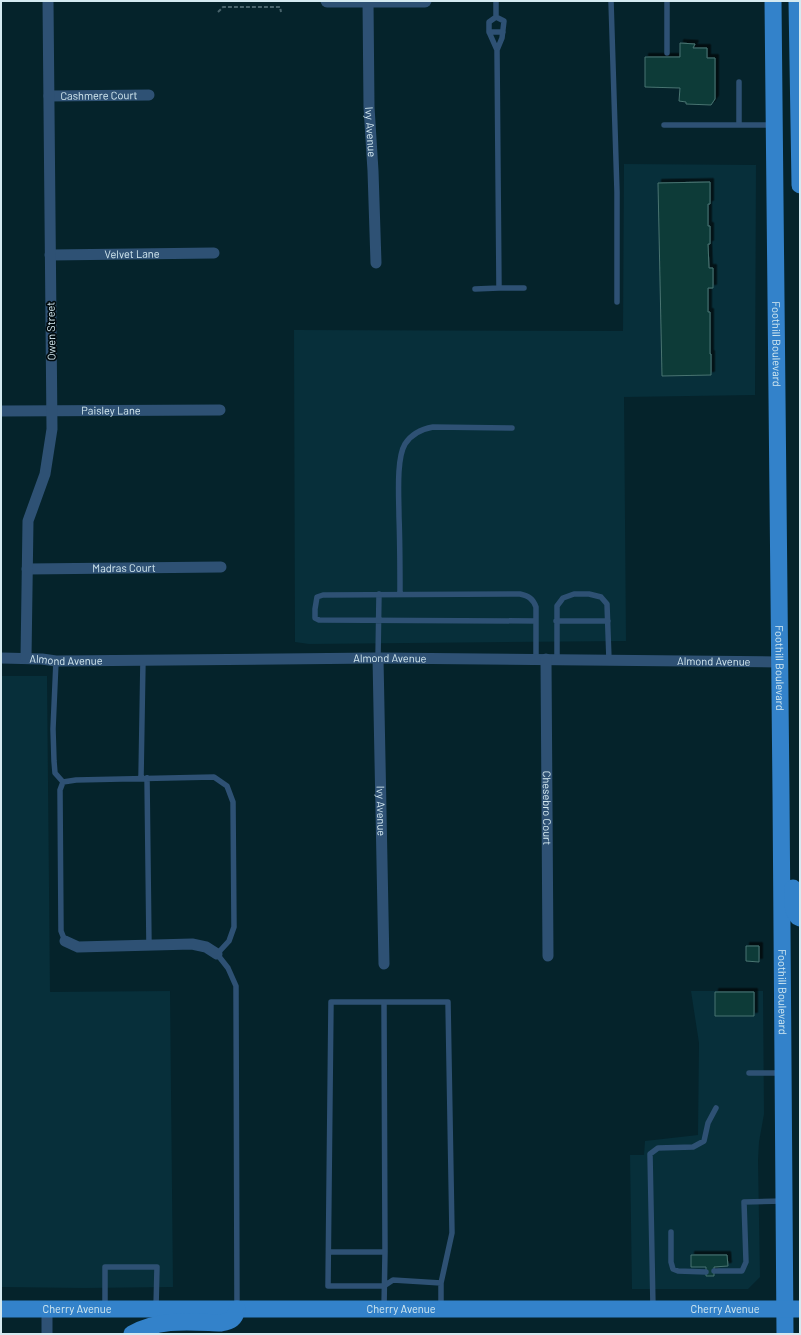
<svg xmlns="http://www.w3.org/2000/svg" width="801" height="1335" viewBox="0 0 801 1335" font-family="Barlow,sans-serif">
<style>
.built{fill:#072f3a}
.building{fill:#0d3a38;stroke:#497471;filter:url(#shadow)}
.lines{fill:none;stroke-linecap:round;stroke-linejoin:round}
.path{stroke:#49646c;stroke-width:2;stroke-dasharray:4 2;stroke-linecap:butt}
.service{stroke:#2e5174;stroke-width:5.5}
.minor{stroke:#2e5174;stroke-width:11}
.tertiary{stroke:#2e5174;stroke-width:13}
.primary{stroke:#3382ca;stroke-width:17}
.labels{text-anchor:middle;stroke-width:3.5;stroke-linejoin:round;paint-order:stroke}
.street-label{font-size:11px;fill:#d5eaf1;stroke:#000b0f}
</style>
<defs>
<filter id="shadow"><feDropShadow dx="3.5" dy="-3.5" stdDeviation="0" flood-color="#0009"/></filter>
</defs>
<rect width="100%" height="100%" fill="#05232b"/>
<path class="built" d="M 624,164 L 756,165 L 755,395 L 624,397 L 626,641 L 309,644 L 295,642 L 294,330 L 623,331 Z
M 1,676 L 47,676 L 50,992 L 170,991 L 173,1287 L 84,1288 L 1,1287 Z
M 691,991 L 763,991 L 764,1114 L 759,1142 L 758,1160 L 760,1277 L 748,1289 L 632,1289 L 630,1155 L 644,1155 L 645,1141 L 698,1135 L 699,1043 Z"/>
<path class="building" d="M 680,43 L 695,44 L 693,48 L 707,48 L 707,58 L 715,58 L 715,99 L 711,105 L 686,104 L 686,102 L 679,101 L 680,88 L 645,87 L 645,57 L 680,57 Z
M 710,182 L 710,204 L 708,204 L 708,226 L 710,226 L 710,244 L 708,244 L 709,268 L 713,268 L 713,288 L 708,288 L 708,312 L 710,312 L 710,354 L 711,354 L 711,375 L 662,376 L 658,183 Z
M 746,946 L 759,946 L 759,962 L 746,961 Z
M 715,992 L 754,992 L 754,1016 L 715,1016 Z
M 691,1255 L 727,1255 L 728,1266 L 714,1267 L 714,1276 L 706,1276 L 706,1267 L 691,1267 Z"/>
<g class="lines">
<path class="path" d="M 218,12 L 223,7 L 280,7 L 281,12"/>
<path class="service" d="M 496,1 L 496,17
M 611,1 L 617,192 L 617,302
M 667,1 L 667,53
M 496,17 L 504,21 L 502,38 L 497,50
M 489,32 L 503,32
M 739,82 L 739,125 L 772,125
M 664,125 L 739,125
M 499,288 L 524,288
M 475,289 L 499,288 L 497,50 L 489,32 L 489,22 L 496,17
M 400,594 C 400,569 400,543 399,517 C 399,499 396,459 405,444 C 412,433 422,429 433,427 L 512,428
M 556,621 L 608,621
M 378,658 L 379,594
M 536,659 L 536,607 C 533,599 529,596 520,594 L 323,595 L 317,597 L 315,609 L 315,618 L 319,620 L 536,621
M 557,659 L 557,606 L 563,598 L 574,594 L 589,594 L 601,597 L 607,604 L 609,660
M 56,661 L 53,729 L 54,761 L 55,773 L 63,782
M 141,778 L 143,660
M 147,778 L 149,945
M 63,782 L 76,780 L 214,777 L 227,786 L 233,802 L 234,927 L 229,941 L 217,954 L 228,968 L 236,986 L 237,1307
M 63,782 L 60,790 L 61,931 L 65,941
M 384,1002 L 385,1252 L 384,1308
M 749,1073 L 780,1073
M 671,1232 L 671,1262 L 673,1269 L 678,1271 L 706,1272
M 329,1252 L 385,1252
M 714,1271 L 742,1271 L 746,1262 L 744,1202 L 783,1201
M 441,1283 L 393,1280 L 384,1286 L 328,1286 L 331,1002 L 448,1002 L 452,1233 L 441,1283 L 441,1308
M 105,1307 L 105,1267 L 157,1267 L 156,1308
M 653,1307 L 650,1154 L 658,1148 L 693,1147 L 704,1141 L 708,1123 L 716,1108"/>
<g class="minor">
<path id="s1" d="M 368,1 L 369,107 L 373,171 L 376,263"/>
<path id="s2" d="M 49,96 L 149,95"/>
<path id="s3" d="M 50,255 L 214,253"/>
<path id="s4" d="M 1,411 L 220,410"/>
<path id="s5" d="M 27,569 L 221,567"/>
<path id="s6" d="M 1,658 L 42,659 L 56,661 L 378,658 L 779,662"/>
<path d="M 26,658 L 28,521 L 45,474 L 52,429 L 48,1"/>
<path id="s7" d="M 378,658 L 384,964"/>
<path id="s8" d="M 546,659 L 548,956"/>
<path d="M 65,941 L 78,947 L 192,944 L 206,947 L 217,954"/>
<path d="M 47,1309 L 47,1334"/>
</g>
<path class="tertiary" d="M 327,1 L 425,1"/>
<g class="primary">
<path id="s9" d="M 773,1 L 781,794 L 785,1334"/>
<path d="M 797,1 L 800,185"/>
<path d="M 793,888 C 793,897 791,910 798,917 L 800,918"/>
<path id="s10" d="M 1,1309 L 800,1309"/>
<path d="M 132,1334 C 160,1318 191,1322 221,1323 C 231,1321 235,1319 237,1309"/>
</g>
</g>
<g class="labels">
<g class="street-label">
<text dy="4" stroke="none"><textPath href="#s2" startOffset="50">Cashmere Court</textPath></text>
<text dy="4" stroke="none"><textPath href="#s1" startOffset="131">Ivy Avenue</textPath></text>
<text dy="4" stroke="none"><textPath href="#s3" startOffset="82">Velvet Lane</textPath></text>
<text transform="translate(51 331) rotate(-91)" y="4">Owen Street</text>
<text dy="4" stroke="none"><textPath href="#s9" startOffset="343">Foothill Boulevard</textPath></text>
<text dy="4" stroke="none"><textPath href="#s4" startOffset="110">Paisley Lane</textPath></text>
<text dy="4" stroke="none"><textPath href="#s5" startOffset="97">Madras Court</textPath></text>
<text dy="4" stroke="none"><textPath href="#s6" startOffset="65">Almond Avenue</textPath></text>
<text dy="4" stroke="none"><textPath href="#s6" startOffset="389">Almond Avenue</textPath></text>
<text dy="4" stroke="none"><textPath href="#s6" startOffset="713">Almond Avenue</textPath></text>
<text dy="4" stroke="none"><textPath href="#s9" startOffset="667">Foothill Boulevard</textPath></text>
<text dy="4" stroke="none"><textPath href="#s8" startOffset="149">Chesebro Court</textPath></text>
<text dy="4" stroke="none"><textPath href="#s7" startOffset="153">Ivy Avenue</textPath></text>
<text dy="4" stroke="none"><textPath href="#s9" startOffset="991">Foothill Boulevard</textPath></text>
<text dy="4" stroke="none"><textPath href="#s10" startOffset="76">Cherry Avenue</textPath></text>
<text dy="4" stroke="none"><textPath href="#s10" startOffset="400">Cherry Avenue</textPath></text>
<text dy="4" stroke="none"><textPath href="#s10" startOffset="724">Cherry Avenue</textPath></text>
</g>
</g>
<rect width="801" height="1335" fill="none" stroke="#d5eaf1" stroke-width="4"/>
</svg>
